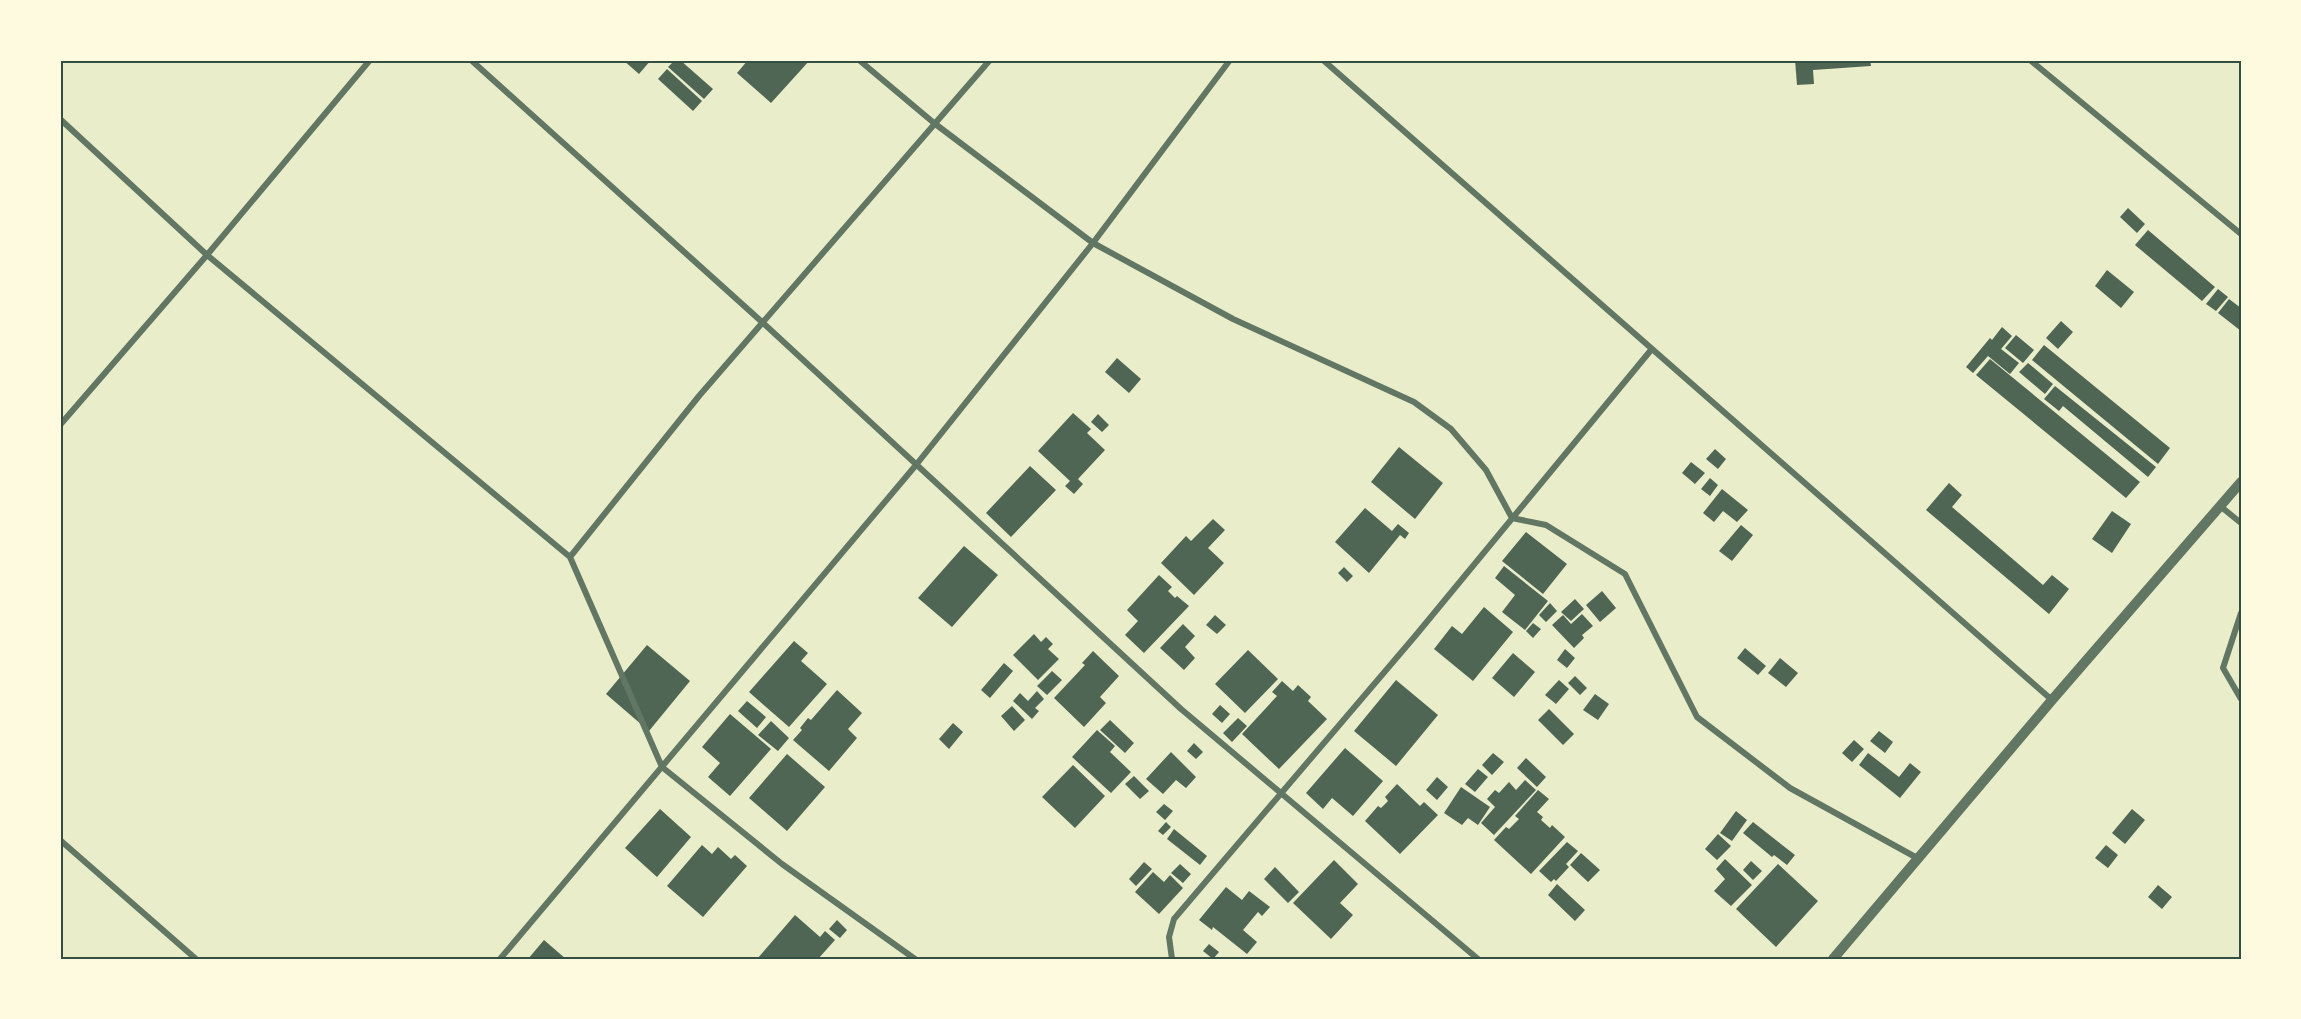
<svg xmlns="http://www.w3.org/2000/svg" width="2301" height="1019" viewBox="0 0 2301 1019" font-family="Quicksand,sans-serif">
<style>
.building{fill:#4f6655}
.lines{fill:none;stroke-linecap:round;stroke-linejoin:round}
.minor{stroke:#617663;stroke-width:6}
.tertiary{stroke:#617663;stroke-width:10}
.neatline{fill:none;stroke:#344e41;stroke-width:2}
</style>
<rect width="100%" height="100%" fill="#e9edc9"/>
<path class="building" d="M 623,60 L 651,60 L 639,74 Z
M 675,60 L 680,60 L 713,89 L 704,99 L 668,67 Z
M 748,60 L 810,60 L 771,103 L 737,73 Z
M 1795,60 L 1870,60 L 1871,66 L 1813,70 L 1814,84 L 1797,85 Z
M 667,69 L 702,101 L 693,111 L 658,79 Z
M 2128,208 L 2145,224 L 2137,233 L 2120,217 Z
M 2148,230 L 2215,287 L 2202,301 L 2135,245 Z
M 2107,270 L 2134,292 L 2121,308 L 2095,286 Z
M 2218,289 L 2228,297 L 2216,311 L 2206,304 Z
M 2229,299 L 2241,308 L 2241,331 L 2218,313 Z
M 2061,321 L 2073,332 L 2058,349 L 2046,338 Z
M 2002,327 L 2012,336 L 2001,349 L 2019,363 L 2010,374 L 1988,356 L 1973,373 L 1966,367 L 1990,338 L 1992,340 Z
M 2016,335 L 2034,350 L 2023,363 L 2005,348 Z
M 2044,345 L 2170,448 L 2158,464 L 2032,360 Z
M 1117,358 L 1141,379 L 1129,393 L 1105,372 Z
M 1990,359 L 2140,482 L 2126,498 L 1976,375 Z
M 2028,363 L 2053,384 L 2045,394 L 2019,372 Z
M 2055,386 L 2156,467 L 2148,477 L 2063,406 L 2059,411 L 2044,399 Z
M 1073,413 L 1091,429 L 1087,433 L 1105,450 L 1078,479 L 1083,484 L 1074,494 L 1065,486 L 1070,481 L 1038,451 Z
M 1098,414 L 1109,425 L 1102,432 L 1091,422 Z
M 1399,447 L 1443,483 L 1415,519 L 1371,482 Z
M 1715,449 L 1726,459 L 1718,469 L 1706,459 Z
M 1691,462 L 1705,473 L 1695,484 L 1682,473 Z
M 1030,466 L 1056,490 L 1011,537 L 986,513 Z
M 1710,478 L 1718,485 L 1710,496 L 1701,489 Z
M 1949,483 L 1962,495 L 1952,507 L 2043,585 L 2052,575 L 2069,589 L 2049,614 L 1926,510 Z
M 1722,489 L 1748,510 L 1737,522 L 1723,511 L 1714,522 L 1703,513 Z
M 1365,508 L 1392,531 L 1398,524 L 1409,533 L 1405,539 L 1400,535 L 1369,573 L 1335,542 Z
M 2112,511 L 2131,524 L 2112,553 L 2092,539 Z
M 1213,519 L 1225,530 L 1208,548 L 1224,563 L 1194,595 L 1161,563 L 1186,536 L 1191,541 Z
M 1741,525 L 1753,535 L 1732,561 L 1719,551 Z
M 1526,532 L 1567,564 L 1543,594 L 1502,561 Z
M 964,546 L 998,575 L 952,627 L 918,598 Z
M 1504,566 L 1548,601 L 1525,630 L 1502,612 L 1515,595 L 1495,578 Z
M 1344,567 L 1353,576 L 1347,582 L 1338,573 Z
M 1159,575 L 1172,587 L 1168,591 L 1175,598 L 1177,596 L 1189,606 L 1144,653 L 1125,635 L 1138,621 L 1127,610 Z
M 1602,591 L 1616,608 L 1600,622 L 1586,605 Z
M 1575,599 L 1584,609 L 1571,621 L 1561,612 Z
M 1550,603 L 1557,611 L 1546,622 L 1539,615 Z
M 1484,607 L 1513,632 L 1473,681 L 1434,649 L 1452,626 L 1462,634 Z
M 1582,614 L 1593,626 L 1582,635 L 1584,638 L 1574,648 L 1552,625 L 1563,615 L 1571,624 Z
M 1215,615 L 1226,625 L 1217,634 L 1206,625 Z
M 1533,623 L 1541,629 L 1533,638 L 1526,631 Z
M 1183,624 L 1195,636 L 1185,647 L 1195,658 L 1184,670 L 1160,648 Z
M 1034,634 L 1041,642 L 1046,637 L 1053,644 L 1048,649 L 1059,659 L 1038,680 L 1013,655 Z
M 794,641 L 808,653 L 801,661 L 827,684 L 789,727 L 749,692 Z
M 647,645 L 690,681 L 649,731 L 606,694 Z
M 1745,648 L 1766,666 L 1758,675 L 1737,658 Z
M 1565,649 L 1575,658 L 1567,668 L 1557,660 Z
M 1248,650 L 1278,679 L 1245,713 L 1215,684 Z
M 1093,651 L 1119,676 L 1100,697 L 1106,703 L 1084,727 L 1054,698 L 1085,665 L 1082,663 Z
M 1513,653 L 1535,672 L 1514,697 L 1492,678 Z
M 1780,658 L 1798,673 L 1786,687 L 1768,673 Z
M 1004,663 L 1013,671 L 990,698 L 981,690 Z
M 1052,671 L 1062,680 L 1047,695 L 1037,686 Z
M 1575,676 L 1587,688 L 1580,695 L 1568,683 Z
M 1396,680 L 1438,715 L 1396,766 L 1354,731 Z
M 1559,680 L 1569,689 L 1556,704 L 1545,695 Z
M 1282,681 L 1293,691 L 1298,685 L 1311,697 L 1308,701 L 1327,719 L 1279,769 L 1242,734 L 1277,696 L 1272,692 Z
M 837,690 L 862,713 L 848,729 L 857,738 L 829,771 L 793,740 L 802,730 L 800,728 L 808,718 L 811,720 Z
M 1037,691 L 1044,699 L 1035,708 L 1039,711 L 1032,719 L 1013,701 L 1020,693 L 1028,701 Z
M 1595,694 L 1609,704 L 1598,720 L 1583,710 Z
M 747,701 L 766,717 L 757,728 L 738,711 Z
M 1220,705 L 1230,714 L 1222,723 L 1212,714 Z
M 1012,706 L 1025,720 L 1014,731 L 1001,716 Z
M 1549,709 L 1574,734 L 1563,745 L 1538,720 Z
M 730,714 L 771,749 L 730,796 L 708,777 L 720,763 L 702,747 Z
M 1238,718 L 1247,726 L 1232,742 L 1223,733 Z
M 1110,720 L 1134,743 L 1125,753 L 1100,730 Z
M 771,721 L 789,738 L 778,751 L 758,735 Z
M 953,723 L 963,732 L 949,749 L 939,739 Z
M 1097,730 L 1115,746 L 1110,752 L 1131,772 L 1111,793 L 1072,757 Z
M 1879,731 L 1893,742 L 1885,753 L 1870,741 Z
M 1854,740 L 1864,749 L 1852,762 L 1842,753 Z
M 1194,743 L 1203,752 L 1196,759 L 1187,751 Z
M 1345,748 L 1383,781 L 1353,816 L 1332,798 L 1323,809 L 1306,793 Z
M 1171,752 L 1196,777 L 1186,788 L 1176,780 L 1163,794 L 1146,779 Z
M 1493,753 L 1504,762 L 1492,775 L 1482,765 Z
M 1868,753 L 1899,777 L 1910,763 L 1921,772 L 1900,798 L 1859,765 Z
M 787,754 L 825,787 L 787,831 L 749,798 Z
M 1526,758 L 1546,777 L 1537,787 L 1517,768 Z
M 1073,765 L 1105,796 L 1075,828 L 1042,797 Z
M 1478,769 L 1488,777 L 1475,792 L 1465,784 Z
M 1134,776 L 1149,791 L 1140,799 L 1125,784 Z
M 1437,777 L 1448,787 L 1437,800 L 1426,790 Z
M 1525,780 L 1536,790 L 1494,835 L 1481,823 L 1495,807 L 1487,799 L 1495,790 L 1499,793 L 1509,782 L 1516,790 Z
M 1397,784 L 1420,806 L 1424,802 L 1438,815 L 1400,854 L 1365,821 L 1378,806 L 1381,808 L 1388,801 L 1385,797 Z
M 1461,787 L 1490,807 L 1478,825 L 1468,818 L 1462,825 L 1444,813 Z
M 1538,790 L 1549,799 L 1537,812 L 1543,817 L 1541,820 L 1550,828 L 1552,825 L 1565,837 L 1531,874 L 1494,840 L 1506,827 L 1509,829 L 1519,819 L 1515,816 Z
M 1164,804 L 1173,811 L 1165,820 L 1156,812 Z
M 660,809 L 691,837 L 657,877 L 625,848 Z
M 2132,809 L 2145,820 L 2125,844 L 2112,833 Z
M 1736,811 L 1747,820 L 1732,841 L 1720,833 Z
M 1166,822 L 1171,827 L 1163,835 L 1158,831 Z
M 1753,822 L 1795,855 L 1787,865 L 1774,855 L 1772,857 L 1743,833 Z
M 1174,829 L 1207,856 L 1200,865 L 1167,839 Z
M 1718,834 L 1731,846 L 1717,860 L 1705,849 Z
M 1567,842 L 1578,851 L 1566,864 L 1569,867 L 1556,881 L 1554,879 L 1551,882 L 1539,871 Z
M 702,845 L 712,854 L 718,847 L 731,859 L 735,855 L 747,866 L 703,917 L 667,886 Z
M 2106,845 L 2118,855 L 2108,868 L 2095,858 Z
M 1581,853 L 1600,870 L 1588,882 L 1570,865 Z
M 1725,859 L 1752,885 L 1731,906 L 1714,891 L 1725,879 L 1716,869 Z
M 1334,860 L 1358,884 L 1340,903 L 1353,915 L 1331,939 L 1293,903 Z
M 1751,861 L 1762,871 L 1753,880 L 1743,870 Z
M 1144,862 L 1152,869 L 1136,886 L 1129,879 Z
M 1180,864 L 1191,874 L 1183,883 L 1171,873 Z
M 1778,864 L 1818,901 L 1776,947 L 1736,909 Z
M 1275,867 L 1299,892 L 1288,903 L 1264,879 Z
M 1153,872 L 1164,882 L 1170,875 L 1183,888 L 1159,914 L 1135,892 Z
M 1557,884 L 1585,910 L 1575,921 L 1548,895 Z
M 2158,885 L 2172,897 L 2162,909 L 2148,897 Z
M 1226,887 L 1242,900 L 1249,891 L 1270,907 L 1262,916 L 1258,912 L 1243,930 L 1257,942 L 1247,954 L 1213,927 L 1212,930 L 1199,920 Z
M 795,915 L 820,937 L 825,931 L 835,940 L 818,959 L 757,959 Z
M 837,920 L 847,930 L 840,938 L 829,929 Z
M 544,940 L 566,959 L 528,959 Z
M 1209,944 L 1219,952 L 1213,959 L 1203,951 Z"/>
<g class="lines">
<path class="minor" d="M 471,60 L 762,322 L 1181,709 L 1478,959
M 859,60 L 934,123 L 1093,243 L 1233,319 L 1414,402 L 1451,429 L 1486,470 L 1512,518 L 1546,525 L 1625,574 L 1697,717 L 1790,788 L 1919,859
M 1323,60 L 2052,700
M 2030,60 L 2241,234
M 60,119 L 207,255 L 570,557 L 662,767 L 782,864 L 915,959
M 60,425 L 207,255 L 370,60
M 2220,506 L 2241,523
M 570,557 L 699,396 L 990,60
M 2241,613 L 2223,668 L 2241,699
M 60,840 L 196,959
M 500,959 L 916,465 L 1093,243 L 1230,60
M 1172,959 L 1169,937 L 1174,919 L 1416,635 L 1651,350"/>
<path class="tertiary" d="M 1833,959 L 2052,700 L 2241,482"/>
</g>
<rect width="2301" height="1019" fill="none" stroke="#fefae0" stroke-width="123"/>
<rect x="62" y="62" width="2178" height="896" class="neatline"/>
</svg>
